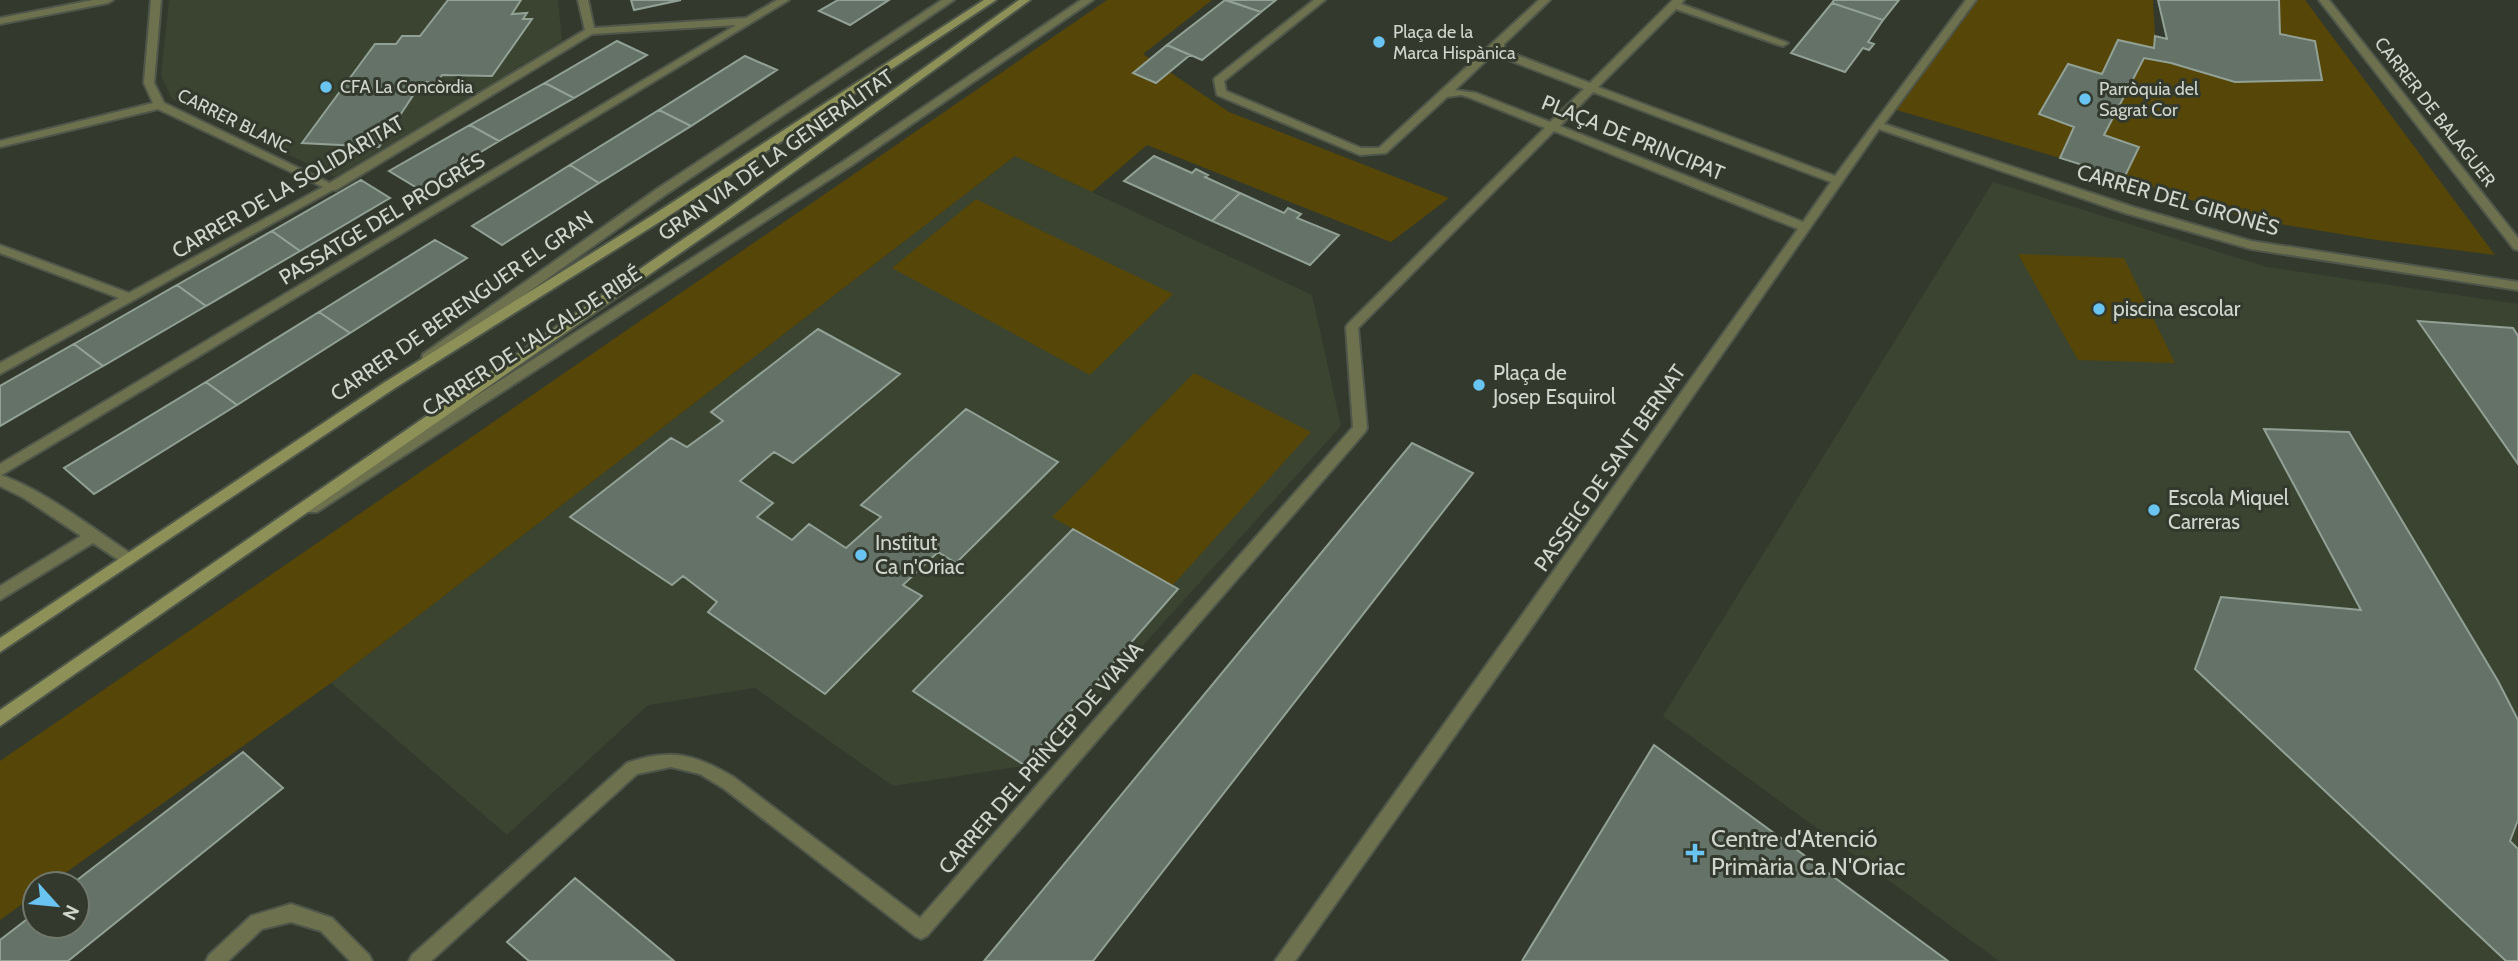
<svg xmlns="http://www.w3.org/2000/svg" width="2518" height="961" viewBox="0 0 2518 961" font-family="Cabin,sans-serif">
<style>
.built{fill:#3a4431}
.green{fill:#564608}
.building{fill:#647267;stroke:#92a195;stroke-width:2}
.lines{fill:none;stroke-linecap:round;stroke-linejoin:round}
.pedestrian-casing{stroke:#4f564a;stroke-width:4}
.minor-casing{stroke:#4f564a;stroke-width:4}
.tertiary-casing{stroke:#4f564a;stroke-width:4}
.secondary-casing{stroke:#4f564a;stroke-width:4}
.pedestrian{fill:#6e714e;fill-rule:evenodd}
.minor{fill:#6e714e;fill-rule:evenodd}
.tertiary{fill:#6e714e;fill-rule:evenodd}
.secondary{fill:#8d9158;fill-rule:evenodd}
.poi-dot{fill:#69c4f1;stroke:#333a2d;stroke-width:2.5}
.labels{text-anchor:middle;stroke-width:6;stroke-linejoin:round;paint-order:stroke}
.far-poi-label{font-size:18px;fill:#d0d5cd;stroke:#333a2d;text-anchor:start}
.far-street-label{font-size:18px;fill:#d0d5cd;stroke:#333a2d}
.street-label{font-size:21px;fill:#d0d5cd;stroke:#333a2d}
.poi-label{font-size:21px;fill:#d0d5cd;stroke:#333a2d;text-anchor:start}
.near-poi-label{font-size:24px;fill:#d0d5cd;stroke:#333a2d;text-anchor:start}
</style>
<rect width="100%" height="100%" fill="#333a2d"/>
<path class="built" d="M 169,0 L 558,0 L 562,41 L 335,177 L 172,99 L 161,76 Z
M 1015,156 L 1312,295 L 1341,426 L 1036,764 L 893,786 L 755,688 L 648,705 L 507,835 L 331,683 Z
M 1993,182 L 2267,267 L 2518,304 L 2518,961 L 1999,961 L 1663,716 Z"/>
<path class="green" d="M 1107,0 L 1212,0 L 1143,54 L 1229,112 L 1449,198 L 1391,242 L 1147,145 L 1092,192 L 1015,156 L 331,683 L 50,884 L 35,884 L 35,895 L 0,920 L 0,761 Z
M 1971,0 L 2153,0 L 2155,36 L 2167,39 L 2154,48 L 2118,40 L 2102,74 L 2068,64 L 2039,114 L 2074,127 L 2060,158 L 1890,108 Z
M 2279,0 L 2305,0 L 2495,255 L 2377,240 L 2249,219 L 2124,178 L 2104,135 L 2144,58 L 2171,63 L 2315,41 L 2280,34 Z
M 976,199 L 1173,294 L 1090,375 L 892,268 Z
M 2018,254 L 2124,258 L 2175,363 L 2078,360 Z
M 1194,373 L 1311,432 L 1172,586 L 1052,517 Z"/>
<path class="building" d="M 448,0 L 521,0 L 512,14 L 527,13 L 523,19 L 532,19 L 492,76 L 442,75 L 437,82 L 422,82 L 379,147 L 302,143 L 375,44 L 396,44 L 402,36 L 420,36 Z
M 631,0 L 681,0 L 634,10 Z
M 838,0 L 889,0 L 850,25 L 819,11 Z
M 1225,0 L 1261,12 L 1202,60 L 1167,45 Z
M 1226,0 L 1276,0 L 1261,12 Z
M 1834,0 L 1899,0 L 1883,20 L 1832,3 Z
M 2158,0 L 2279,0 L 2280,34 L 2315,41 L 2322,80 L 2235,82 L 2171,63 L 2144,58 L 2104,135 L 2139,147 L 2124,178 L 2060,158 L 2074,127 L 2039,114 L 2068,64 L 2102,74 L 2118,40 L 2154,48 L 2155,36 L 2167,39 Z
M 1832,3 L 1883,20 L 1868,42 L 1874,44 L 1869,50 L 1863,48 L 1845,72 L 1791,53 Z
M 617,41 L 647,55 L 574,98 L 545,83 Z
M 1167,45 L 1190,55 L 1156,83 L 1133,73 Z
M 745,56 L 777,70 L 691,126 L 659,110 Z
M 545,83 L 574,98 L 499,141 L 470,125 Z
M 659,110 L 691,126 L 599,183 L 570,165 Z
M 470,125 L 499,141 L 419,189 L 389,171 Z
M 1154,156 L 1192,173 L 1196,169 L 1208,175 L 1205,177 L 1240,193 L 1212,221 L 1124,181 Z
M 570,165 L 599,183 L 502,245 L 472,226 Z
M 361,180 L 390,198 L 300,251 L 272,231 Z
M 1240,193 L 1284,213 L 1288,208 L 1301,214 L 1297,218 L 1339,235 L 1310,265 L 1212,221 Z
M 272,231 L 300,251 L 206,306 L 177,285 Z
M 435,240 L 467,258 L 350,333 L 319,312 Z
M 177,285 L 206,306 L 103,366 L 74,344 Z
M 319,312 L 350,333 L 237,405 L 206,382 Z
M 2418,321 L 2513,328 L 2518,336 L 2518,464 Z
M 818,329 L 900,374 L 793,463 L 774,452 L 740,481 L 773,503 L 757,517 L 792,540 L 809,524 L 846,548 L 881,517 L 861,505 L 966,409 L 1058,462 L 956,563 L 938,552 L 903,585 L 922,596 L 825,694 L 708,612 L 717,602 L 683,576 L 672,585 L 570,517 L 671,438 L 687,447 L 723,421 L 711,412 Z
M 74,344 L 103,366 L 0,426 L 0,386 Z
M 206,382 L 237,405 L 94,494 L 64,468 Z
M 2264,429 L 2349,432 L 2498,681 L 2518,720 L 2518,820 L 2510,841 L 2518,849 L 2518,961 L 2506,961 L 2195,669 L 2221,597 L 2361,610 Z
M 1412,443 L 1473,473 L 1093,961 L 984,961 Z
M 1073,529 L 1178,589 L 1024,765 L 913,691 Z
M 1654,745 L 1948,961 L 1522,961 Z
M 243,752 L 283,788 L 68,961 L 0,961 L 0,940 L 35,913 L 35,926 L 77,926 L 77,884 L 72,884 Z
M 575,878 L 674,961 L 529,961 L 507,942 Z"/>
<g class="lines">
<g class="pedestrian-casing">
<path id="pedestrian" d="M 578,0 L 588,0 L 594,28 L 746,18 L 777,0 L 789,0 L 0,476 L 0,464 L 736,25 L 592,34 L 336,190 L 328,190 L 328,184 L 585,30 Z"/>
</g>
<g class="minor-casing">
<path id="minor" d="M 151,0 L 161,0 L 154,83 L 164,103 L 338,187 L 0,374 L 0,363 L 119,298 L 0,253 L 0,245 L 129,293 L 323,187 L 158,109 L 0,147 L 0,141 L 153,103 L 144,83 Z
M 942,0 L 954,0 L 665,195 L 433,360 L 423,360 L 422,357 L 423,354 L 657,189 Z
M 1081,0 L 1093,0 L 852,165 L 317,512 L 307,512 L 305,508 L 307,504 L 844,161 Z
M 1314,0 L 1325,0 L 1224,81 L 1226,91 L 1361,148 L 1379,148 L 1539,0 L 1550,0 L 1504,44 L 1504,50 L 1590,83 L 1673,0 L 1684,0 L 1681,4 L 1788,43 L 1783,46 L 1779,45 L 1676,9 L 1598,87 L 1835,176 L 1966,0 L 1976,0 L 1884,124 L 2133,207 L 2251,241 L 2518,282 L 2518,290 L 2251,249 L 2125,213 L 1879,129 L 1529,631 L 1295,961 L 1275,961 L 1798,229 L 1554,131 L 1358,328 L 1367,428 L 1365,432 L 927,936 L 921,939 L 915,936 L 723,788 L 700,774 L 671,767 L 637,774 L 431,961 L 409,961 L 412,955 L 627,763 C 671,747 697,755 735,778 L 920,918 L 1353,427 L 1346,327 L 1348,324 L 1545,128 L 1468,97 L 1461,95 L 1447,97 L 1386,153 L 1360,155 L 1217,95 L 1214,80 L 1215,78 ZM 1494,53 L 1506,59 L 1584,89 L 1550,122 L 1476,93 L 1455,90 ZM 1593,92 L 1831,182 L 1803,222 L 1560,126 Z
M 2319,0 L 2329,0 L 2518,238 L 2518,250 L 2514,249 Z
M 0,475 C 43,489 95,530 133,555 L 135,559 L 133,563 L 123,563 L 93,543 L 0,600 L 0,586 L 81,536 L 24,498 L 0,486 Z
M 291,904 L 332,918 L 369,955 L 372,961 L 350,961 L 321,931 L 291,922 L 262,929 L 228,961 L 206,961 L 209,955 L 251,916 Z"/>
</g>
<g class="tertiary-casing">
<path id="tertiary" d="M 93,0 L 113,0 L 108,3 L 0,24 L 0,18 Z"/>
</g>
<g class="secondary-casing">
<path id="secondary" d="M 984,0 L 996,0 L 661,221 L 395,388 L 0,652 L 0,638 L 385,382 L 653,215 Z
M 1019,0 L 1030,0 L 735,215 L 0,726 L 0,710 L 727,209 Z"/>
</g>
<use href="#pedestrian" class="pedestrian"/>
<use href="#minor" class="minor"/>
<use href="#tertiary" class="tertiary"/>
<use href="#secondary" class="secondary"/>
</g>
<g class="poi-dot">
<circle cx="1379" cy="42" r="7"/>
<circle cx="326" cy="87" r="7"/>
<circle cx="2085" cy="99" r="7"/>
<circle cx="2099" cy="309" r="7"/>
<circle cx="1479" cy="385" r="7"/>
<circle cx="2154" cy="510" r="7"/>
<circle cx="861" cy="555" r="7"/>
<path d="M1691.5 842.5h7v7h7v7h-7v7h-7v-7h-7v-7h7z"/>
</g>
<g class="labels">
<g class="far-poi-label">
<text x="1393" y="38">Plaça de la<tspan x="1393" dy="21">Marca Hispànica</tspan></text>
<text x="340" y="93">CFA La Concòrdia</text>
<text x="2099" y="95">Parròquia del<tspan x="2099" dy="21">Sagrat Cor</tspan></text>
</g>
<g class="far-street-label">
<text transform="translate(2435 112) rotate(52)" y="6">CARRER DE BALAGUER</text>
<text transform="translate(234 121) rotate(26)" y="6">CARRER BLANC</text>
</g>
<g class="street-label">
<text transform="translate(1633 138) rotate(22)" y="7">PLAÇA DE PRINCIPAT</text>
<text transform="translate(776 155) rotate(-35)" y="7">GRAN VIA DE LA GENERALITAT</text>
<text transform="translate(288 187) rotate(-30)" y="7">CARRER DE LA SOLIDARITAT</text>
<text transform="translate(2178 200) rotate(16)" y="7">CARRER DEL GIRONÈS</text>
<text transform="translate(382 219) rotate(-31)" y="7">PASSATGE DEL PROGRÉS</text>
<text transform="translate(462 306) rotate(-35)" y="7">CARRER DE BERENGUER EL GRAN</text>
<text transform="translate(532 341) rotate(-33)" y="7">CARRER DE L'ALCALDE RIBÉ</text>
<text transform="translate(1610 468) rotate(-55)" y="7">PASSEIG DE SANT BERNAT</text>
<text transform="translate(1041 758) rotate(-49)" y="7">CARRER DEL PRÍNCEP DE VIANA</text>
</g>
<g class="poi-label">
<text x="2113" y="316">piscina escolar</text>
<text x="1493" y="380">Plaça de<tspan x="1493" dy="24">Josep Esquirol</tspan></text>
<text x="2168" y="505">Escola Miquel<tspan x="2168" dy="24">Carreras</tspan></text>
<text x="875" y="550">Institut<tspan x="875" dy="24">Ca n'Oriac</tspan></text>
</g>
<g class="near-poi-label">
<text x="1711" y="847">Centre d'Atenció<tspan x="1711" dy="28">Primària Ca N'Oriac</tspan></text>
</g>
</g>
<g transform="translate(56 905) rotate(117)"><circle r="33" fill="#333a2d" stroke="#72786d" stroke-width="2"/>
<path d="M0-5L12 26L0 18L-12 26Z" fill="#69c4f1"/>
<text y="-10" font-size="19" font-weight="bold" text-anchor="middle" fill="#d0d5cd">N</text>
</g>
</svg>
